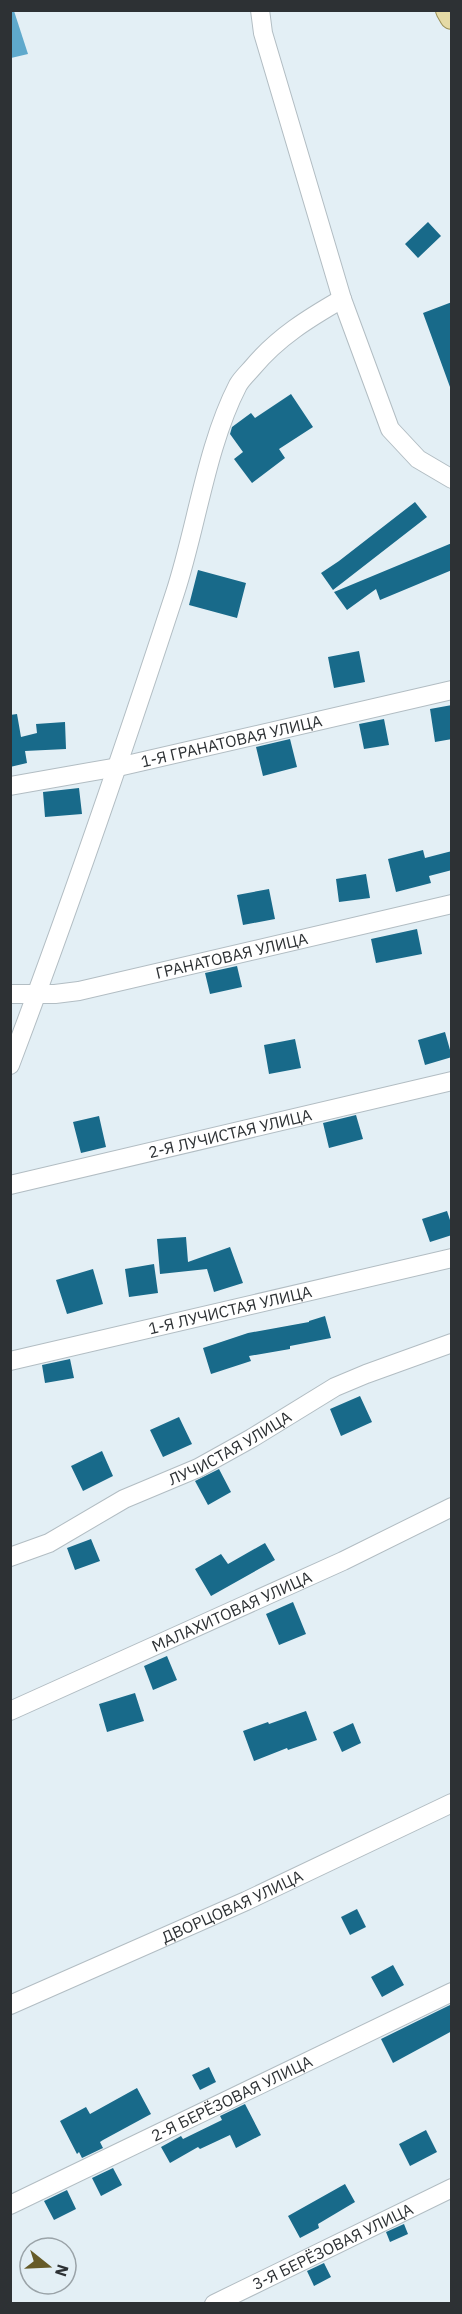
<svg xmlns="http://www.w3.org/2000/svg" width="462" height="2314" viewBox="0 0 462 2314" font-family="'IBM Plex Sans',sans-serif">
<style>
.water{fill:#5fa9cc}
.building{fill:#186a8a}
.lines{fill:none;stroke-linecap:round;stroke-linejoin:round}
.minor-casing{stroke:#b2bdc3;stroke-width:20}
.major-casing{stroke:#9a8f56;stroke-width:26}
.minor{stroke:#fff;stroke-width:18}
.major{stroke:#e5daa5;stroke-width:24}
.labels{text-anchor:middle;stroke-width:6;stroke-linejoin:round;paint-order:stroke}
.street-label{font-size:16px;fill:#2d3134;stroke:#e3eff5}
</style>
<rect width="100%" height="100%" fill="#e3eff5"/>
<path class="water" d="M 11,10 L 14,11 L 28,54 L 11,58 Z"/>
<path class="building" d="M 428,222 L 441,236 L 418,258 L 405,244 Z
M 452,302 L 452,387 L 450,387 L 423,313 Z
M 291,394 L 313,427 L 279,449 L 285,458 L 252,483 L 234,459 L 243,452 L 230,434 L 232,427 L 251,413 L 255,418 Z
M 415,502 L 427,517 L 333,590 L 321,573 L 339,561 Z
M 452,543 L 452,570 L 380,600 L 376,589 L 347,610 L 334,592 Z
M 198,570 L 246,583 L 237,618 L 189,605 Z
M 359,651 L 365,682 L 334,688 L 328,657 Z
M 452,705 L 452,739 L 435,742 L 430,709 Z
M 17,714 L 21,737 L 37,733 L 36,724 L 65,722 L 66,749 L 25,751 L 27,763 L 10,767 L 10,715 Z
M 384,719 L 389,745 L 364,749 L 359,724 Z
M 290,739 L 297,767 L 263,776 L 256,747 Z
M 79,788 L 82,814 L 45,817 L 43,792 Z
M 423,850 L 425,858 L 452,851 L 452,870 L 429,876 L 431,883 L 396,892 L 388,859 Z
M 366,874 L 370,898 L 339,902 L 336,879 Z
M 269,889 L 275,919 L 243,925 L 237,895 Z
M 417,929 L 422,954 L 376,963 L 371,939 Z
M 237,966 L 242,987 L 210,994 L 205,973 Z
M 445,1032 L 452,1057 L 425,1065 L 418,1040 Z
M 295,1039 L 301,1068 L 269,1074 L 264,1045 Z
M 356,1115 L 363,1139 L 329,1148 L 323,1123 Z
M 99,1116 L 106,1147 L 81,1153 L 73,1122 Z
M 447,1211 L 452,1226 L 452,1235 L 430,1242 L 422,1219 Z
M 186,1237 L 188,1262 L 230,1247 L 243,1283 L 214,1292 L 207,1269 L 160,1274 L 157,1239 Z
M 154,1264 L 158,1293 L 129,1297 L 125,1269 Z
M 93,1269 L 103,1304 L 67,1314 L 56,1280 Z
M 325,1316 L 331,1338 L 290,1346 L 290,1349 L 249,1356 L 251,1361 L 211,1374 L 203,1348 L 248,1333 L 309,1322 L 309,1321 Z
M 70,1359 L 74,1378 L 45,1383 L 42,1365 Z
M 360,1396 L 372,1422 L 341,1436 L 330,1409 Z
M 179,1417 L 192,1444 L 163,1457 L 150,1430 Z
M 102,1451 L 113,1476 L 83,1491 L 71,1466 Z
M 219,1469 L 231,1492 L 208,1505 L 195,1481 Z
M 91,1539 L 100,1561 L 75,1570 L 67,1548 Z
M 265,1543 L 275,1560 L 211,1596 L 195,1569 L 221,1554 L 228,1564 Z
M 293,1602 L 306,1634 L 279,1645 L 266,1614 Z
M 167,1656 L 177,1680 L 153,1690 L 144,1666 Z
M 135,1693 L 144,1721 L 107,1732 L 99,1704 Z
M 306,1711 L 317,1740 L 288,1750 L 287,1748 L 254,1761 L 243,1731 L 268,1722 L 269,1724 Z
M 353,1723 L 361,1743 L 342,1752 L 333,1732 Z
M 357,1909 L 366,1927 L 350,1935 L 341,1917 Z
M 393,1965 L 404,1985 L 382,1997 L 371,1977 Z
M 450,2005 L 452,2031 L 393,2063 L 381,2039 Z
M 209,2067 L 216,2082 L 200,2090 L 192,2075 Z
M 137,2088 L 151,2114 L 103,2140 L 100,2142 L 103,2148 L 82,2158 L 79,2152 L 77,2154 L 60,2121 L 86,2107 L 90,2114 Z
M 245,2104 L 261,2135 L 236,2148 L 230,2135 L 200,2149 L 198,2147 L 170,2163 L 161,2147 L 181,2136 L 183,2139 L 222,2120 L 220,2116 Z
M 426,2130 L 437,2152 L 410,2166 L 399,2144 Z
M 113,2168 L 122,2185 L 101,2196 L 92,2178 Z
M 345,2184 L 355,2202 L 318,2224 L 319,2228 L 300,2238 L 288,2216 Z
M 67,2190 L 76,2209 L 54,2220 L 44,2201 Z
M 404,2224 L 408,2234 L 390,2242 L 386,2232 Z
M 324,2263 L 331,2277 L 314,2286 L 307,2271 Z"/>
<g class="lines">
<g class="minor-casing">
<g id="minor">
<path d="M 260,10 L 263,33 L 342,299 L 390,429 L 418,459 L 452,479"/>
<path id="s1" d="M 10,786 L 118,767 L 452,690"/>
<path id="s2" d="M 10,994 L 55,994 L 79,991 L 452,904"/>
<path d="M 10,1065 C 69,909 123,752 175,593 C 197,526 206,447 238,385 C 242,378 248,373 253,367 C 278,337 309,318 342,299"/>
<path id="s3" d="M 10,1185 L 452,1081"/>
<path id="s4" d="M 10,1361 L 452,1258"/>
<path id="s5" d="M 10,1557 L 49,1543 L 124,1499 L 198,1468 L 252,1438 L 335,1387 L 366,1374 L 452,1343"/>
<path id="s6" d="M 10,1711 L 343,1561 L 452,1507"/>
<path id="s7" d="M 10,2005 L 246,1901 L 452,1803"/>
<path id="s8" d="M 10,2205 L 452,1992"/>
<path id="s9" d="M 214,2304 L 452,2188"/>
</g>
</g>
<g class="major-casing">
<path id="major" d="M 448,10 L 452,17"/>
</g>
<use href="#minor" class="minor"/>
<use href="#major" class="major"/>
</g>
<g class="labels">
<g class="street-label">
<text dy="6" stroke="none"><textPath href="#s1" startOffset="226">1-Я ГРАНАТОВАЯ УЛИЦА</textPath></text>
<text dy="6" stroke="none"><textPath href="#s2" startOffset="226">ГРАНАТОВАЯ УЛИЦА</textPath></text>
<text dy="6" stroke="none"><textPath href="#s3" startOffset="226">2-Я ЛУЧИСТАЯ УЛИЦА</textPath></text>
<text dy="6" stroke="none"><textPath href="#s4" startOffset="226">1-Я ЛУЧИСТАЯ УЛИЦА</textPath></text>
<text dy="6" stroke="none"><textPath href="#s5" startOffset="246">ЛУЧИСТАЯ УЛИЦА</textPath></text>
<text dy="6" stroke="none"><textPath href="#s6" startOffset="243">МАЛАХИТОВАЯ УЛИЦА</textPath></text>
<text dy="6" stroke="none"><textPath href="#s7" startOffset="243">ДВОРЦОВАЯ УЛИЦА</textPath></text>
<text dy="6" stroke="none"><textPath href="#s8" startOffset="246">2-Я БЕРЁЗОВАЯ УЛИЦА</textPath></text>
<text dy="6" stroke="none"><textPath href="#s9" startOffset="132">3-Я БЕРЁЗОВАЯ УЛИЦА</textPath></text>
</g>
</g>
<rect width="462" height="2314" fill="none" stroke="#2d3134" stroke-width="24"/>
<g transform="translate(48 2266) rotate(108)"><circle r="28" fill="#e3eff5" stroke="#9aa3a8" stroke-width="1.5"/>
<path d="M0-4.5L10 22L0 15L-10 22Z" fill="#665b28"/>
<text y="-9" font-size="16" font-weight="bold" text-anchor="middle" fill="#2d3134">N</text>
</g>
</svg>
